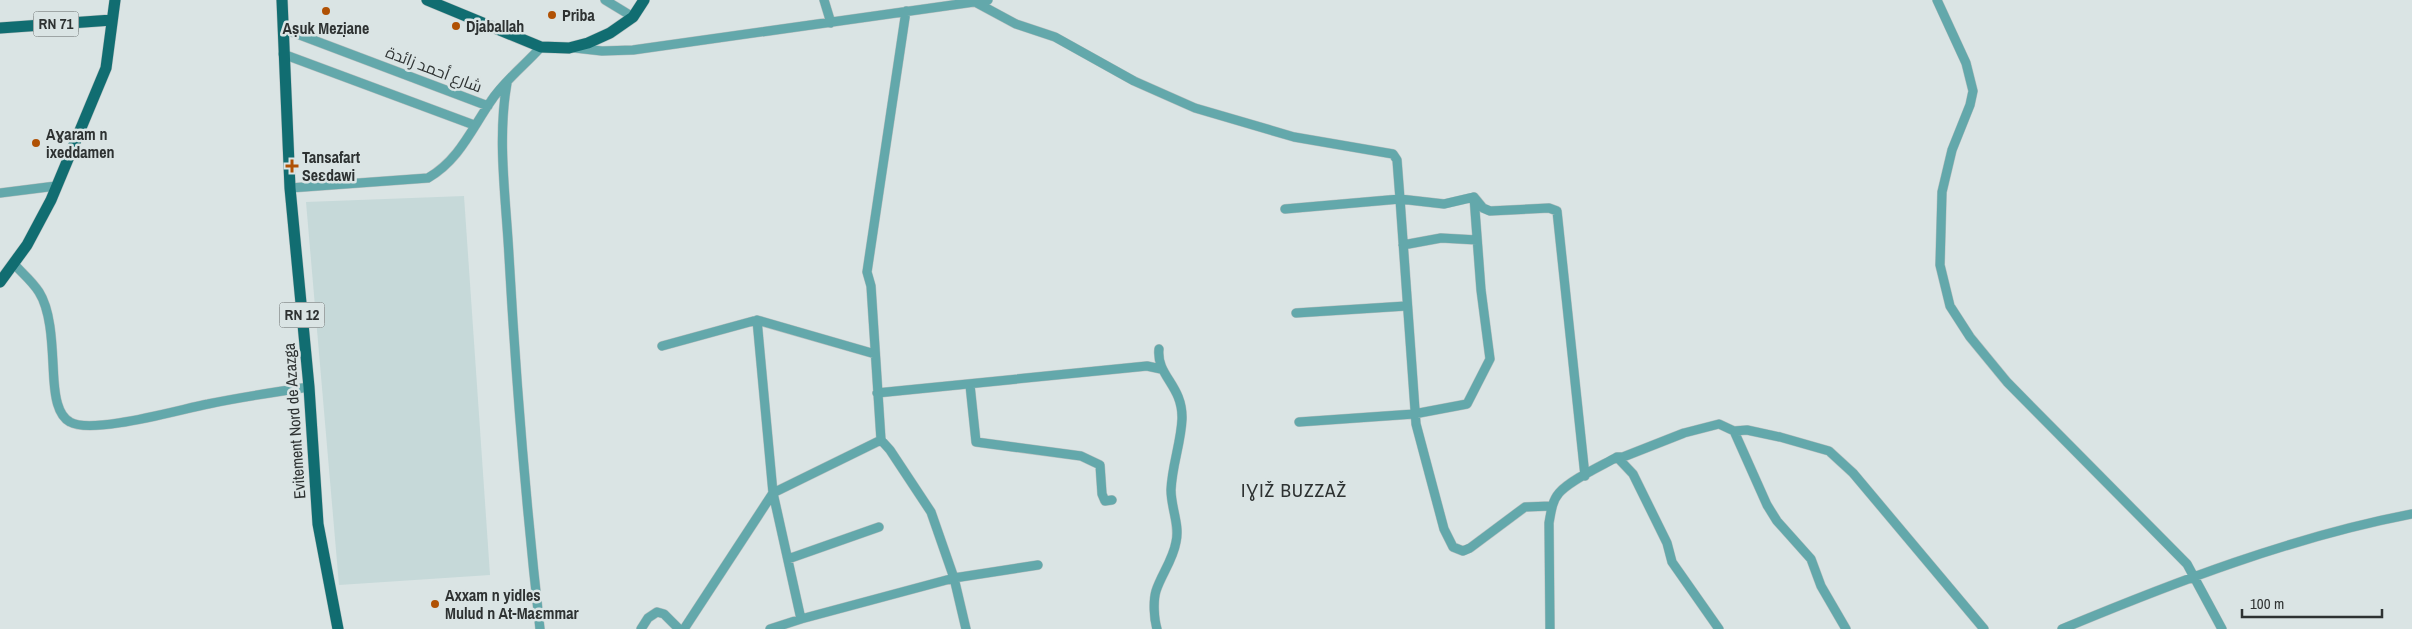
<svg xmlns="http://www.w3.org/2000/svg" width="2412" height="629" viewBox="0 0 2412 629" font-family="'Archivo Narrow',Cairo,sans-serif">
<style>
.built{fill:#c6d9d9}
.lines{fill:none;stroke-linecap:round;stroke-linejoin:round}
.minor-casing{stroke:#b8c0c0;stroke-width:10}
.major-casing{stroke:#b8c0c0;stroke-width:12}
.minor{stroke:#63a8ab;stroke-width:9}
.major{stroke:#116d71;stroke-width:11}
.poi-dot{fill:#b05104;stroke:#dae4e4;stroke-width:2}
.labels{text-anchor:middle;stroke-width:5;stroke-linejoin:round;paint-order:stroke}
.shield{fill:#dae4e4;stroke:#626767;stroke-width:1}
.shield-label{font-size:15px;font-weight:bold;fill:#2e3232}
.poi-label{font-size:16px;font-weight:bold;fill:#2e3232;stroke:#dae4e4;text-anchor:start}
.street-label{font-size:16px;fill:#2e3232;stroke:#dae4e4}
.quarter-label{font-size:19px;letter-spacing:1px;fill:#2e3232;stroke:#dae4e4}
</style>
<rect width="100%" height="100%" fill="#dae4e4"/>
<path class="built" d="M 464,196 L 490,575 L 339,585 L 306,202 Z"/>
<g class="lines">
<g class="minor-casing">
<path id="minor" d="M 605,0 L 633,17
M 824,0 L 831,23
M 1937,0 L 1966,63 L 1973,91 L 1970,105 L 1952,150 L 1942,192 L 1940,265 L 1950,306 L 1970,337 L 2007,382 L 2187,564 L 2222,629
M 977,3 L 1016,24 L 1055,37 L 1134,81 L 1195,108 L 1294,137 L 1393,154 L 1397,160 L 1400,199 L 1444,204 L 1474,197 L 1483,208 L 1490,211 L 1549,208 L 1557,211 L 1585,476
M 284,29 L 488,106
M 575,48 L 602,51 L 633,50 L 988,0
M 283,54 L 474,125
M 507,83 C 497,139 506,199 509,256 C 516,381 526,505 540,629
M 290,188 L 428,178 C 459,160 471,130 491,101 C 504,81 525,65 541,47
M 0,193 L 56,186
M 1285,209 L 1400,199 L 1416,424 L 1444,529 L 1453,547 L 1463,551 L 1470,548 L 1525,507 L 1551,506
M 1403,245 L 1441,238 L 1477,240
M 14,264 C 22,273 32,281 39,292 C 53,314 52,355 54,381 C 55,394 57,415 70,422 C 92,435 181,409 208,404 C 241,397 275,392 309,387
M 1296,313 L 1406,306
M 757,320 L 773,493 L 801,619
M 662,346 L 757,320 L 875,354
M 970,385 L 976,442 L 1081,456 L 1100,465 L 1102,494 L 1105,501 L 1112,500
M 877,393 L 1147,366 L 1161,369
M 1299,422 L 1414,414 L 1467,404 L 1490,359 L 1481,290 L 1474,197
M 1734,431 L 1767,505 L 1777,521 L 1811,559 L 1821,586 L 1846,629
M 881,440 L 890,450 L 931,512 L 954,578 L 966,629
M 1617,457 L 1633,474 L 1667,543 L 1672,562 L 1719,629
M 788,559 L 879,527
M 641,629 L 648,618 L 657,612 L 664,614 L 679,629
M 684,629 L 773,493 L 881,440 L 871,286 L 867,272 L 906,11
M 770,629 L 801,619 L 954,578 L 1038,565
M 1157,629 C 1154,619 1153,601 1156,591 C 1161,575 1173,560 1176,542 C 1180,525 1171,508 1171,490 C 1172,465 1181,443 1182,419 C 1183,385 1156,376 1159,349
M 1550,629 L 1549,523 C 1551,512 1552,501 1559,493 C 1570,480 1601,466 1617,457 L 1623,457 L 1684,433 L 1719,424 L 1734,431 L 1747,430 L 1780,437 L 1829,451 L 1853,473 L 1984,629
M 2062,629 C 2175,582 2292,537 2412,514"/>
</g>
<g class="major-casing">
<path id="major" d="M 282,0 L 290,188 L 309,387 L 318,524 L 338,629
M 427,0 L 541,47 L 569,48 L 588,43 L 610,33 L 633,17 L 644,0
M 0,28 L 112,20
M 0,282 L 27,245 L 51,200 L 106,68 L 115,0"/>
</g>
<use href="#minor" class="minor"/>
<use href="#major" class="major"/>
</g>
<g class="poi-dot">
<circle cx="326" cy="11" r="5"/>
<circle cx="552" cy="15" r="5"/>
<circle cx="456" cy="26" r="5"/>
<circle cx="36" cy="143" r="5"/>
<path d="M289.5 158.5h5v5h5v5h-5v5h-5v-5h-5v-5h5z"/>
<circle cx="435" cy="604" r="5"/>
</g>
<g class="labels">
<g class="shield">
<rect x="33.5" y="11.5" width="45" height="25" rx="4"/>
<rect x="279.5" y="302.5" width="45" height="25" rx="4"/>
</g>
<g class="shield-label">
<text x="56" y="29">RN 71</text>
<text x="302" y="320">RN 12</text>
</g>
<g class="poi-label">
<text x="562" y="21">Priba</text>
<text x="466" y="32">Djaballah</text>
<text x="326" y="34" text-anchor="middle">Aṣuk Meẓiane</text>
<text x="46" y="140">Aɣaram n<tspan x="46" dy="18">ixeddamen</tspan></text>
<text x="302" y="163">Tansafart<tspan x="302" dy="18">Seɛdawi</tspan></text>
<text x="445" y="601">Axxam n yidles<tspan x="445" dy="18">Mulud n At-Maɛmmar</tspan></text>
</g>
<g class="street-label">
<text transform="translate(434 69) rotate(21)" y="6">شارع أحمد زائدة</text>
<text transform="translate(294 421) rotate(-94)" y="6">Evitement Nord de Azazga</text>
</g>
<g class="quarter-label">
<text x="1294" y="497">IƔIŽ BUZZAŽ</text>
</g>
</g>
<path d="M2242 609v8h140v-8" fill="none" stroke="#2e3232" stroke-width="2.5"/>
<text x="2250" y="609" font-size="15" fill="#2e3232" stroke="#dae4e4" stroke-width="4" paint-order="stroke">100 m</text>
</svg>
